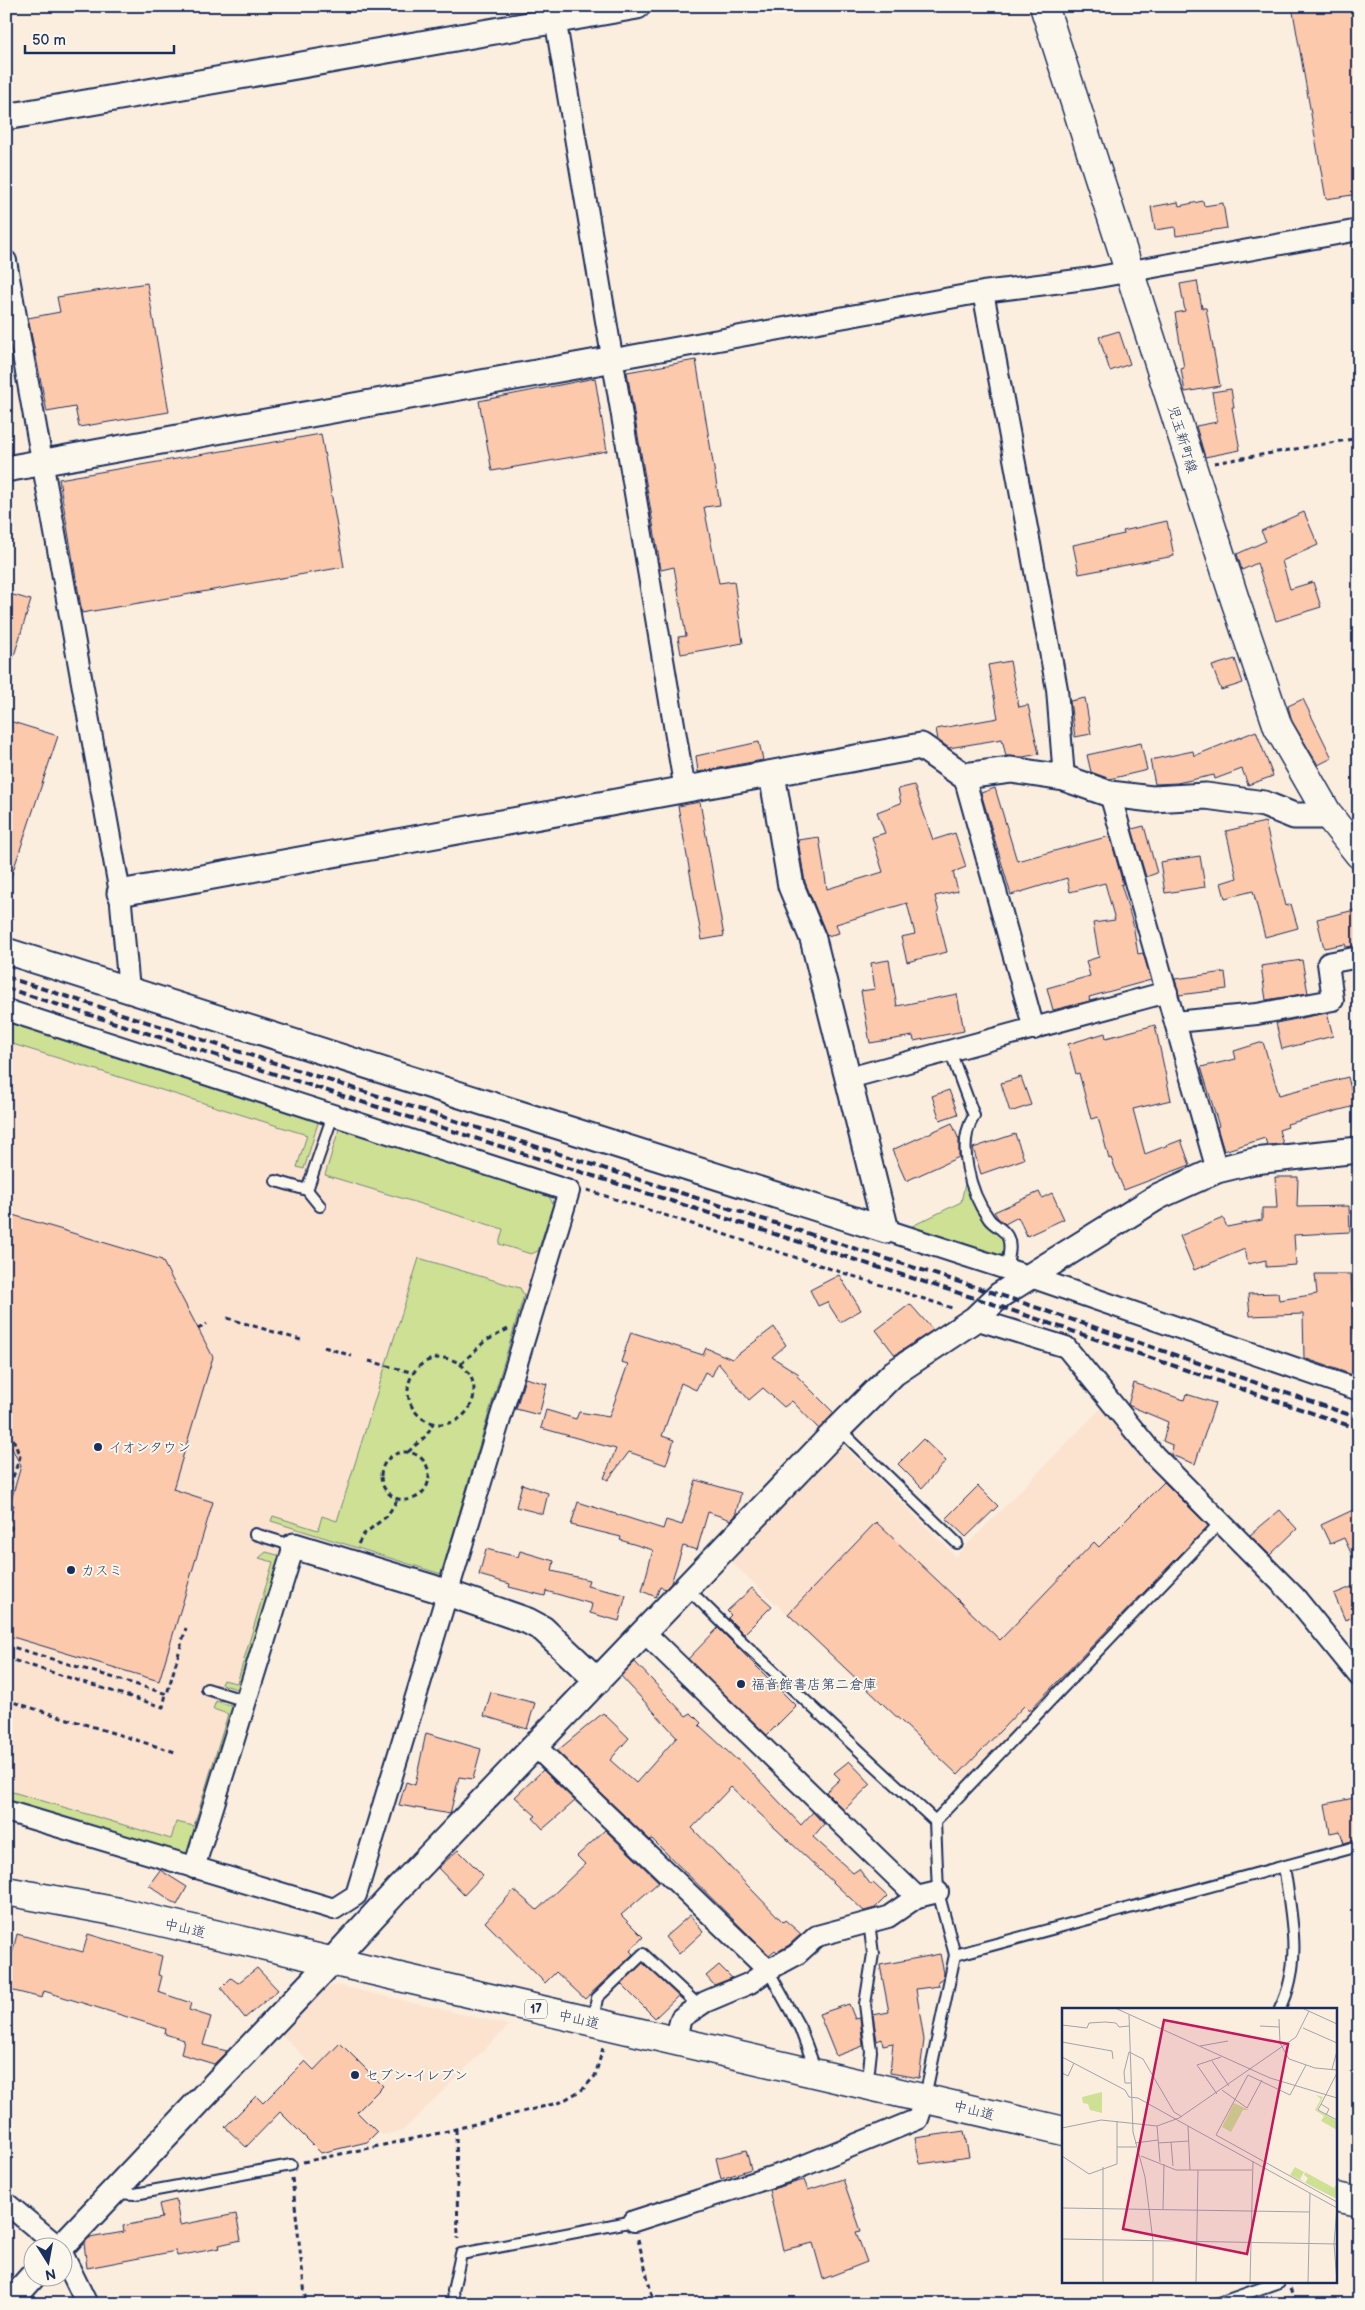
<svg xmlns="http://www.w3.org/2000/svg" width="1365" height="2310" viewBox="0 0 1365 2310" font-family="'Balsamiq Sans','Klee One',sans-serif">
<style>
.built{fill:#fce3d0}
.green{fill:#cde094;stroke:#748879}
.building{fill:#fdc9ad;stroke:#1b2f5e}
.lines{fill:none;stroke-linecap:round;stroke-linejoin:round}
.service-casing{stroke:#1b2f5e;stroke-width:14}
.minor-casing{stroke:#1b2f5e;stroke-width:24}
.tertiary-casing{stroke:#1b2f5e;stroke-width:29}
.secondary-casing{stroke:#1b2f5e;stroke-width:31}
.trunk-casing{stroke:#1b2f5e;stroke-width:31}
.path{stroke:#1b2f5e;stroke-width:3;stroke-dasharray:5 4;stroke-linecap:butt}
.service{stroke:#fbf7ec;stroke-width:10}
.minor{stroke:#fbf7ec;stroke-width:20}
.tertiary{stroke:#fbf7ec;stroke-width:25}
.secondary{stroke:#fbf7ec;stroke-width:28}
.trunk{stroke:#fbf7ec;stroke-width:28}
.rail{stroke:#1b2f5e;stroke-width:4;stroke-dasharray:8 4;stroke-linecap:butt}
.poi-dot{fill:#1b2f5e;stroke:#fbf7ec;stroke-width:2}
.labels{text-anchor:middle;stroke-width:4;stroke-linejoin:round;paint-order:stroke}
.shield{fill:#fbf7ec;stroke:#5e6b89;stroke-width:1}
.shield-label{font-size:12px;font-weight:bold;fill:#1b2f5e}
.street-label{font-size:14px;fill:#1b2f5e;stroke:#fbf7ec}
.poi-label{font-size:14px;fill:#1b2f5e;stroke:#fbf7ec;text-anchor:start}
.inset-road{fill:none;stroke:#a1a2ab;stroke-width:1}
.view{fill:#c2185b;fill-opacity:0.15;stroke:#c2185b;stroke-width:2.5}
.inset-edge{fill:none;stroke:#1b2f5e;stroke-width:2.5}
</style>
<rect width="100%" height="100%" fill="#fbeedf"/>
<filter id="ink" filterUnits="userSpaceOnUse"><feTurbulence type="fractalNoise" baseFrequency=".02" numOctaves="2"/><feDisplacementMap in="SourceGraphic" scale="10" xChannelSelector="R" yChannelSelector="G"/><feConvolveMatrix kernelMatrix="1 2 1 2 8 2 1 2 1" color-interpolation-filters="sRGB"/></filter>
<g filter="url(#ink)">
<path class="built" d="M 6,1020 L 547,1192 L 553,1204 L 441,1574 L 293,1530 L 192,1858 L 6,1802 Z
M 1103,1406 L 1206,1515 L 1207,1528 L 967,1780 L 958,1775 L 727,1558 L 839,1441 L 956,1556 Z
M 337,1985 L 509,2025 L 403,2131 L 382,2135 L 278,2031 L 317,1990 Z"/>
<path class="green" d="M 6,1020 L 315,1118 L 318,1123 L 304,1169 L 297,1167 L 307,1135 L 6,1042 Z
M 345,1127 L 547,1192 L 553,1204 L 538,1251 L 531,1254 L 499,1244 L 503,1229 L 325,1175 L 339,1129 Z
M 968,1170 L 980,1202 L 1006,1235 L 1006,1269 L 896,1234 L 961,1202 Z
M 419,1258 L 520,1288 L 524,1295 L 441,1574 L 271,1521 L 273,1516 L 318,1530 L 322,1516 L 337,1521 Z
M 266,1552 L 285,1557 L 243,1691 L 221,1684 L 223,1680 L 237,1683 L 273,1562 L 259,1558 Z
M 216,1701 L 238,1708 L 192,1858 L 6,1802 L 6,1790 L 171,1839 L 176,1822 L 194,1826 L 228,1714 L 213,1709 Z"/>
<path class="building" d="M 1292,6 L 1359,6 L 1359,194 L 1326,199 Z
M 1203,201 L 1204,206 L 1223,203 L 1227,228 L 1176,236 L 1175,227 L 1155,230 L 1151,207 L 1178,202 L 1179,206 Z
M 1197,281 L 1202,308 L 1206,308 L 1220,386 L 1185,392 L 1181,369 L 1184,368 L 1175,313 L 1185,311 L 1180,284 Z
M 147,283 L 169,412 L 79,427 L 75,407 L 47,412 L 28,318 L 60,312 L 57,297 Z
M 1119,331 L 1130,364 L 1110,371 L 1099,337 Z
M 696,360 L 720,505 L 704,507 L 719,583 L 734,581 L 743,643 L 681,654 L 678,637 L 686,636 L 674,567 L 661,570 L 627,372 Z
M 595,378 L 607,451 L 492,471 L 479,401 Z
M 1231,389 L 1234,407 L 1232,407 L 1240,450 L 1205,457 L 1196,426 L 1217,422 L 1212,392 Z
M 321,434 L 344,567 L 82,613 L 59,479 Z
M 1304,512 L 1318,545 L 1282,561 L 1290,589 L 1313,582 L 1321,607 L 1276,621 L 1257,563 L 1242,570 L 1237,554 L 1266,541 L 1261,531 Z
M 1167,521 L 1174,556 L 1079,574 L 1073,545 L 1124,534 L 1123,531 Z
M 6,593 L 31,600 L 10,669 L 6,669 Z
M 1235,659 L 1243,683 L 1221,690 L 1212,666 Z
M 1010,661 L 1019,707 L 1028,705 L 1039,754 L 1023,757 L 1006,756 L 1002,739 L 949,748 L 938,740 L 936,729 L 998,718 L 988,665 Z
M 1085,698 L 1091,734 L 1075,737 L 1070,701 Z
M 1303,699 L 1332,758 L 1318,765 L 1292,721 L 1288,706 Z
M 6,720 L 58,736 L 9,883 L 6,882 Z
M 1256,731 L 1273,776 L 1248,785 L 1242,769 L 1215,779 L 1214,775 L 1177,783 L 1155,784 L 1150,760 L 1193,751 L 1194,756 Z
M 759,742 L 763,760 L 698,772 L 696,756 Z
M 1141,743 L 1147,770 L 1110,779 L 1091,772 L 1087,755 Z
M 914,785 L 933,840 L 955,833 L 966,867 L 953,872 L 958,891 L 935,896 L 939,912 L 937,912 L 947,952 L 907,962 L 901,937 L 915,934 L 907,903 L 836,924 L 839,933 L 827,936 L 805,882 L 798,840 L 819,837 L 827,889 L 883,872 L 872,837 L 885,833 L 877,812 L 901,803 L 898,789 Z
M 995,788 L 1017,861 L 1110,836 L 1123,884 L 1121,884 L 1133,924 L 1138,954 L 1143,953 L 1151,980 L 1089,997 L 1090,1001 L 1053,1010 L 1047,988 L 1090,976 L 1086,961 L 1099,957 L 1093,923 L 1115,920 L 1105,883 L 1070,892 L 1067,878 L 1011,895 L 981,793 Z
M 700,802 L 724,936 L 702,940 L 678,806 Z
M 1265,822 L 1286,906 L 1291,904 L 1298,928 L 1265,937 L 1253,891 L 1225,898 L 1221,883 L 1237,878 L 1226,831 Z
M 1144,826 L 1157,873 L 1146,877 L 1132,829 Z
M 1200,856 L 1205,887 L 1165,893 L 1160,862 Z
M 1359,909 L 1359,945 L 1346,947 L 1345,944 L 1324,948 L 1317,919 Z
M 889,960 L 897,1006 L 957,994 L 964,1031 L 914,1041 L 913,1036 L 870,1043 L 861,991 L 875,989 L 871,963 Z
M 1302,960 L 1308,993 L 1266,1000 L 1261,966 Z
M 1225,972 L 1227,989 L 1179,995 L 1175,979 Z
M 1327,1013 L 1333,1036 L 1282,1049 L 1276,1023 Z
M 1155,1025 L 1171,1100 L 1133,1109 L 1145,1154 L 1181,1140 L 1190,1165 L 1124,1190 L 1111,1158 L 1109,1159 L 1098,1117 L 1091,1119 L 1079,1073 L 1076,1074 L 1068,1044 L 1105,1033 L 1106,1038 Z
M 1263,1042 L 1279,1095 L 1348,1077 L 1355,1106 L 1287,1124 L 1288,1127 L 1279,1130 L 1283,1144 L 1267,1145 L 1265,1138 L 1224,1151 L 1217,1127 L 1219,1126 L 1201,1067 L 1236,1059 L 1234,1051 Z
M 1021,1077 L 1031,1105 L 1010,1112 L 1001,1083 Z
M 949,1090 L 958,1114 L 940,1120 L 932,1096 Z
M 952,1123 L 959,1140 L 959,1157 L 906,1181 L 892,1150 Z
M 1015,1134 L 1024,1159 L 981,1174 L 973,1148 Z
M 1275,1177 L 1298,1177 L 1297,1207 L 1349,1206 L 1350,1232 L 1294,1235 L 1296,1265 L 1266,1267 L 1266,1260 L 1248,1264 L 1245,1249 L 1194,1270 L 1180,1236 L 1223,1218 L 1227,1227 L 1262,1220 L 1262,1208 L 1277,1208 Z
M 1039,1192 L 1042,1198 L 1052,1193 L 1064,1219 L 1027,1236 L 1018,1217 L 1005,1224 L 998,1218 L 994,1212 Z
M 6,1213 L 162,1260 L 213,1357 L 173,1489 L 213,1502 L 159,1681 L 6,1635 L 6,1531 L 14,1505 L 10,1504 L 21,1466 L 9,1443 L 11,1417 L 6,1415 Z
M 1315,1274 L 1351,1274 L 1356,1376 L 1304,1358 L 1303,1314 L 1250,1316 L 1248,1294 L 1278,1293 L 1279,1300 L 1317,1294 Z
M 839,1275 L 861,1310 L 840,1322 L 827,1302 L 818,1306 L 810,1290 Z
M 910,1304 L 933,1330 L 895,1355 L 876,1330 Z
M 774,1327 L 786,1345 L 772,1357 L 799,1374 L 797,1376 L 834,1413 L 819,1429 L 792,1401 L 784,1407 L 763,1388 L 749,1400 L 718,1363 L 712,1376 L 705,1372 L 696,1390 L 681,1383 L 662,1436 L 674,1440 L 666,1465 L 629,1452 L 608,1480 L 604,1478 L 616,1449 L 541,1428 L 546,1410 L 576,1419 L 579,1412 L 609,1417 L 628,1364 L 621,1362 L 631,1332 L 703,1355 L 706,1348 L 732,1359 Z
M 525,1378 L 547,1384 L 539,1415 L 516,1409 Z
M 1134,1383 L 1184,1400 L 1186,1394 L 1215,1403 L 1195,1464 L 1171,1455 L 1172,1445 L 1163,1441 L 1168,1422 L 1128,1405 Z
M 923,1439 L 946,1461 L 922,1488 L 898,1464 Z
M 696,1480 L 741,1493 L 735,1516 L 731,1520 L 708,1512 L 697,1550 L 683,1546 L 671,1583 L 666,1589 L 660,1587 L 656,1597 L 642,1591 L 653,1550 L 620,1540 L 621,1537 L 571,1525 L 578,1502 L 663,1529 L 666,1520 L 682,1525 Z
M 1164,1482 L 1208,1526 L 1029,1711 L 1024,1706 L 958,1775 L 788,1614 L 876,1522 L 1000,1640 L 1094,1542 L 1099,1547 Z
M 522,1484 L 548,1493 L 543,1514 L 516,1507 Z
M 978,1486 L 998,1506 L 966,1537 L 946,1518 Z
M 1355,1509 L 1359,1518 L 1359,1570 L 1344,1538 L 1330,1544 L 1321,1525 Z
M 1280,1510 L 1297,1529 L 1270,1555 L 1250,1535 Z
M 486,1549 L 518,1557 L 520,1551 L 554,1561 L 552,1571 L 589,1580 L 587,1586 L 626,1595 L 619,1621 L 590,1613 L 592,1604 L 546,1591 L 545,1596 L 509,1587 L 510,1584 L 479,1575 Z
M 1359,1584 L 1359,1614 L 1345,1620 L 1334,1594 Z
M 752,1588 L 772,1606 L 744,1634 L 728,1618 L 731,1615 L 727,1611 Z
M 718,1628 L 796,1706 L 767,1735 L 688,1659 Z
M 635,1662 L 686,1716 L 691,1713 L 701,1723 L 699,1725 L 737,1760 L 739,1759 L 801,1825 L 813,1812 L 824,1824 L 813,1837 L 853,1873 L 859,1869 L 871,1885 L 873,1883 L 887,1896 L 875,1908 L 864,1911 L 731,1787 L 692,1828 L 783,1922 L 785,1920 L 801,1934 L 789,1945 L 777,1952 L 775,1950 L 769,1955 L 652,1839 L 650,1840 L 557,1751 L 603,1713 L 629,1738 L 610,1760 L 636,1783 L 677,1737 L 621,1676 Z
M 491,1692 L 535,1703 L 527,1729 L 484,1716 Z
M 426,1733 L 481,1749 L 473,1779 L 459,1777 L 450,1814 L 399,1805 L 406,1782 L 415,1785 Z
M 849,1761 L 871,1784 L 844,1810 L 826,1792 L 840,1779 L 834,1773 Z
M 543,1770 L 575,1801 L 543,1829 L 533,1818 L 536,1816 L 515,1797 Z
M 1359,1797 L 1359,1839 L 1344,1843 L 1340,1831 L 1330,1833 L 1325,1804 Z
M 605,1830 L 659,1882 L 621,1915 L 643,1937 L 630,1951 L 633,1954 L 585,1999 L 556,1972 L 545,1983 L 485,1922 L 514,1890 L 537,1910 L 585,1864 L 577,1856 Z
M 458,1850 L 483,1875 L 464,1895 L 438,1868 Z
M 160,1870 L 187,1887 L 177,1905 L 149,1885 Z
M 690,1915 L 703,1932 L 679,1954 L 665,1937 Z
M 17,1934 L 83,1952 L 88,1934 L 162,1956 L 158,1975 L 162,1976 L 158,1992 L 191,2003 L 189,2010 L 211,2017 L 203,2045 L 227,2051 L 214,2064 L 181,2054 L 184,2040 L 165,2034 L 166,2029 L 44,1991 L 42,1998 L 6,1989 L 6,1979 Z
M 940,1954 L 944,1973 L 943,1978 L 938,1981 L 939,1986 L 916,1989 L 924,2040 L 919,2078 L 890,2073 L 893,2043 L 883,2045 L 882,2039 L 877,2041 L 873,2015 L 889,2012 L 880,1965 Z
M 643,1963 L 678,1996 L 655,2018 L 621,1984 Z
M 719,1965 L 732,1978 L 714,1985 L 706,1976 Z
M 257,1968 L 278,1990 L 245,2018 L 221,1988 L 231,1978 L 238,1983 Z
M 849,2004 L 855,2019 L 860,2018 L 863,2046 L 836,2056 L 819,2014 Z
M 340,2043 L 383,2086 L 357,2112 L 377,2132 L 367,2142 L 321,2153 L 280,2112 L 246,2147 L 225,2127 L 256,2096 L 263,2103 L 305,2061 L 314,2070 Z
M 964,2131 L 969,2157 L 920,2164 L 915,2138 Z
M 746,2150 L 751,2169 L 721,2179 L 716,2158 Z
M 843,2179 L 861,2231 L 856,2232 L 867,2262 L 823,2279 L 813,2243 L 783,2250 L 769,2190 L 804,2180 L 808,2190 Z
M 176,2200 L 180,2225 L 236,2214 L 241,2240 L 219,2245 L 220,2248 L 177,2256 L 176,2251 L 87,2268 L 84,2243 L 89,2238 L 124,2232 L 123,2226 L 162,2218 L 159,2204 Z"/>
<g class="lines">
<g class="service-casing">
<path id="service" d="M 950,1051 L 974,1116 C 956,1144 970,1193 989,1219 C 994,1226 1005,1229 1008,1238 C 1012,1247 1008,1259 1006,1269
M 276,1181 L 307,1190
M 320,1206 L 307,1190 L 333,1115
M 839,1429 L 957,1543
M 255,1534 L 294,1546
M 687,1588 L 739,1639 L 935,1821 L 938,1892 L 955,1955 L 1359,1846
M 207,1689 L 246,1701
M 935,1821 L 1220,1523
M 768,1970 L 800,2028 L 816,2071
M 1280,2009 C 1303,1963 1291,1915 1284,1866
M 593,2021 L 597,1998 L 643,1954 L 699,2006
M 865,2084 L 869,2070 L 871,2051 L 865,2004 L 873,1954 L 869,1922
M 925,2097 L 955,1955
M 115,2193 L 135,2194 L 291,2165
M 455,2304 L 453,2291 L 461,2254 L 634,2221
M 1216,2304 L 1279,2282"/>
</g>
<g class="minor-casing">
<path id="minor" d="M 553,6 L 685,790
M 6,261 L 120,893 L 129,990
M 983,292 L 1057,689 L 1064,778
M 614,359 L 983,292 L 1093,278 L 1359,230
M 964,776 L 1034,1029
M 1110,794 L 1217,1170
M 6,1010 L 569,1191 L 356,1895 L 334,1909 L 6,1811
M 1175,1022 L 1257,1014 L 1333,1000 L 1328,963 L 1359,957
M 849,1078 L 1167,992
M 886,1230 L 1031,1277 L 1359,1390
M 975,1319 L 1066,1347 L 1155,1456 L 1295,1597 L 1359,1676
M 644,1632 L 917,1897
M 535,1746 L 768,1970
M 194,1868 L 294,1546
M 675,2041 L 681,2018 L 705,2002 L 750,1983 L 768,1970 L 796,1955 L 817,1936 L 888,1917 L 917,1897 L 938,1892
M 6,2203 L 60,2248
M 634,2221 L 793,2170 L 918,2119 L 925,2098
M 62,2253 L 87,2304"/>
</g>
<g class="tertiary-casing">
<path id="tertiary" d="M 6,117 L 637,6
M 6,469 L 614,359
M 120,893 L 921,746 L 964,776 L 1011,770 L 1064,778 L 1110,794 L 1152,799 L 1206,796 L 1264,804 L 1294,816 L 1329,816
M 6,951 L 886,1230 L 813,939 L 791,886 L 772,774
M 294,1546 L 433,1588 L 528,1621 L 543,1629 L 598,1681
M 60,2248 L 331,1962 L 399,1888 L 839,1428 L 894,1373 L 975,1319 L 1000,1295 L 1159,1196 L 1217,1170 L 1254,1161 L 1359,1150
M 8,2304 L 32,2277"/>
</g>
<g class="secondary-casing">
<path id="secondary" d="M 1044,6 L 1235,600 L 1278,727 L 1329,816 L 1359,854"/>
</g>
<g class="trunk-casing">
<path id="trunk" d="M 6,1891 L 119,1912 L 1064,2131
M 1336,2197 L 1359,2202"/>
</g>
<path class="path" d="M 1214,463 L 1359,438
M 587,1190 L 952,1308
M 227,1318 L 301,1340
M 198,1329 L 207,1324
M 324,1347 L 352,1356
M408 1391a33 33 0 1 1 66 0a33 33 0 1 1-66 0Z
M 369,1361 L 414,1373
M 461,1364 L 484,1342 L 508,1329
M 6,1436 L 12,1436 L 20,1457 L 6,1497
M381 1476a24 24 0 1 1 48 0a24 24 0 1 1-48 0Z
M 408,1452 L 427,1435 L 433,1423
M 6,1499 L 11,1528 L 6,1543
M 358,1544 L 364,1534 L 387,1516 L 398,1499
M 6,1645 L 167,1694 L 186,1628
M 6,1658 L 163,1707 L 166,1694
M 6,1700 L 175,1752
M 456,2129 L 458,2239
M 303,2162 L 440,2133 L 561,2102 L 583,2089 L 595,2076 L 603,2048
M 292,2178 L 306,2304
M 638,2239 L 654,2304
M 1290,2289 L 1296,2304"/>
<use href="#service" class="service"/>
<use href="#minor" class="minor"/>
<use href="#tertiary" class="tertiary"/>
<use href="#secondary" class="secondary"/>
<use href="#trunk" class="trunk"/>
<path class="rail" d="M 6,977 L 1000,1295 L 1359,1418
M 6,988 L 990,1303 L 1359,1429"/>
</g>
</g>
<g class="poi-dot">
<circle cx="98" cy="1447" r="5"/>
<circle cx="71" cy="1570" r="5"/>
<circle cx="741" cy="1684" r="5"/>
<circle cx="355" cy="2075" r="5"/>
</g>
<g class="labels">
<rect class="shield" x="525" y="1999.5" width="22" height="19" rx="4"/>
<g class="shield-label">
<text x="536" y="2013">17</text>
</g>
<g class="street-label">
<text transform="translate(1183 439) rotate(73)" y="5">児玉新町線</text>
<text transform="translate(185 1928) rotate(13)" y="5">中山道</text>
<text transform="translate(579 2019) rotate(13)" y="5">中山道</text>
<text transform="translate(974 2110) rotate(14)" y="5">中山道</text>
</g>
<g class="poi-label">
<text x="108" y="1452">イオンタウン</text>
<text x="81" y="1575">カスミ</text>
<text x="751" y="1689">福音館書店第二倉庫</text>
<text x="365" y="2080">セブン-イレブン</text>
</g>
</g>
<g transform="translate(1062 2008)">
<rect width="275" height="275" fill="#fbeedf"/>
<path d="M 40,84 L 40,105 L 28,102 L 26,96 L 21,95 L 20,89 ZM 254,87 L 261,89 L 255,102 L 275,113 L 275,122 L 259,113 L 262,108 L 253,102 L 259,91 ZM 172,95 L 187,102 L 181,102 L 169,124 L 160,119 ZM 233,159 L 242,164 L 238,171 L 243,175 L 246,170 L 242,167 L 243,164 L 272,180 L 275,175 L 275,191 L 228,167 Z" fill="#cde094"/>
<path class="inset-road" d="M 53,0 L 208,70 L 275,90M 240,0 L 275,16M 67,7 L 71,124 L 83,169 L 91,233 L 91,275M 217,11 L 218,35 L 227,51 L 253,60 L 275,62M 0,17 L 25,20 L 27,15 L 43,14 L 54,15 L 57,19 L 67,18M 198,18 L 217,19M 241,20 L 275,35M 0,34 L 50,43 L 51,51M 138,38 L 166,33M 0,49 L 63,82 L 67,89 L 76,90 L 126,118M 150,53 L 167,78M 135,57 L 155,86M 135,57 L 159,49M 244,57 L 228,87 L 186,67 L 154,127 L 275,194M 270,61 L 275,43M 0,65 L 6,68 L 12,55M 275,65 L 256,102 L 275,112M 69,75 L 63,75 L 62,64 L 67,44 L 81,51 L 112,104 L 120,109M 160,82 L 185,100 L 200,72M 259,96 L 267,101 L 264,107M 95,118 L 98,154M 0,120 L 39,112 L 95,118 L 117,110 L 234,29 L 247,3M 109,134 L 111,158M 73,135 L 96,132M 96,135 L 127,133M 55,139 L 74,139M 0,148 L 27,166 L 55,156 L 55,113M 79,148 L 114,162 L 190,162M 41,159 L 41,275M 128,162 L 126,118 L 275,200M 275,199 L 272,236 L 275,274M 0,200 L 247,204M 101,202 L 102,156M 0,231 L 275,236M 134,275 L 136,162M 188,275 L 191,153M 246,275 L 248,185"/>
<path class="view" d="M 102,12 L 226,36 L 185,246 L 61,221 Z"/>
<rect width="275" height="275" class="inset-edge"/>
</g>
<rect width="1365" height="2310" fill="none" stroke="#fbf7ec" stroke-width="25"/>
<rect x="12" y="12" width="1340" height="2285" fill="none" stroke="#1b2f5e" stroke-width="2" filter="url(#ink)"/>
<g transform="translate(48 2262) rotate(169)"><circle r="24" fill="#fbf7ec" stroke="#a1a7b3"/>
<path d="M0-4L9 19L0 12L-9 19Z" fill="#1b2f5e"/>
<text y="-8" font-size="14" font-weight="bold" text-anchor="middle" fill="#1b2f5e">N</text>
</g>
<path d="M25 45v8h149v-8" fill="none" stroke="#1b2f5e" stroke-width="2.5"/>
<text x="32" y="45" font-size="15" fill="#1b2f5e" stroke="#fbf7ec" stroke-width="4" paint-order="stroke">50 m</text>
</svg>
